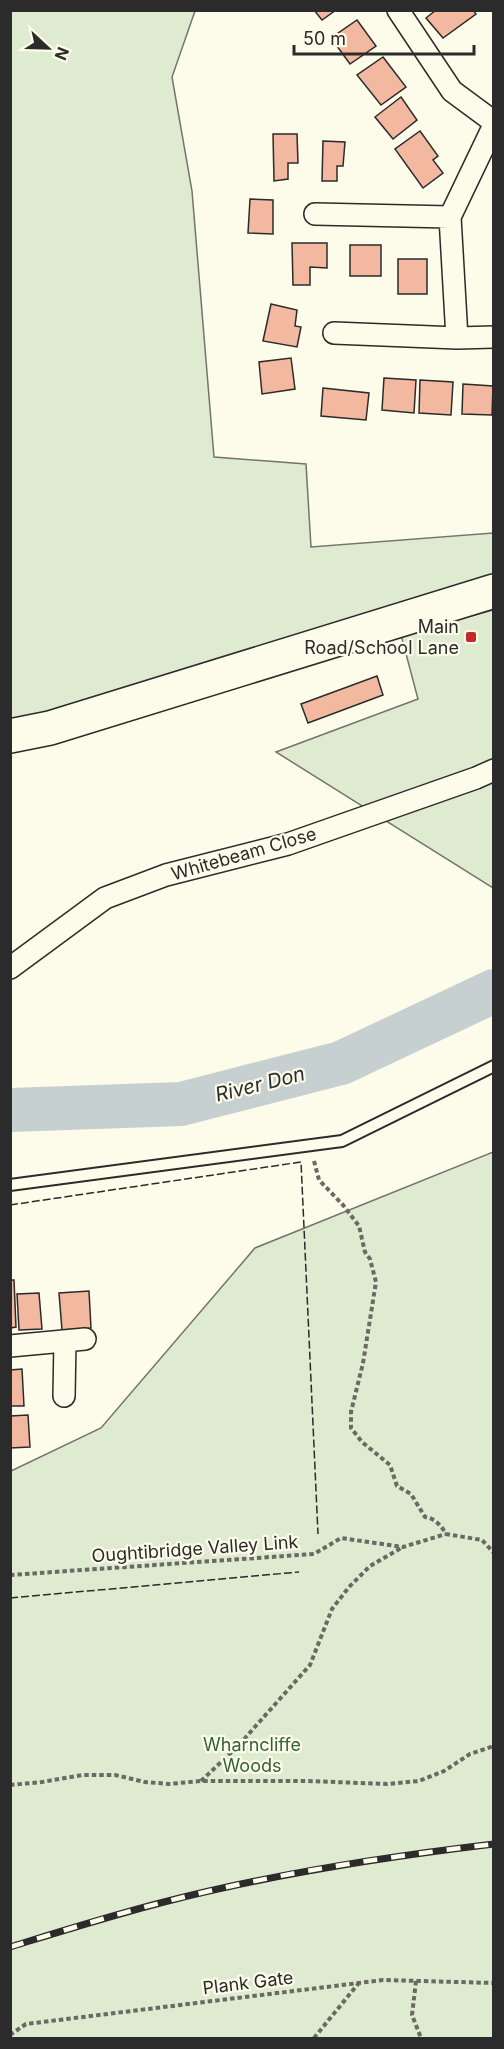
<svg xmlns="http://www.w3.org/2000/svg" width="504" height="2049" viewBox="0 0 504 2049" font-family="Inter,sans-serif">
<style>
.green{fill:#deebd1;stroke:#74746e;stroke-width:1.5}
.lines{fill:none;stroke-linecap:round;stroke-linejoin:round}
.river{stroke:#c7d0d0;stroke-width:44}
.building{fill:#f2b8a0;stroke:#2b2b2b;stroke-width:1.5}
.service-casing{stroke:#2b2b2b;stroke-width:14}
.minor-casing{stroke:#2b2b2b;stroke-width:24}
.primary-casing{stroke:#2b2b2b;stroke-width:36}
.path{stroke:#6a6964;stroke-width:4;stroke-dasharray:4.5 3;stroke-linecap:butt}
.service{stroke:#fdfbea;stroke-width:10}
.minor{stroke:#fdfbea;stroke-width:21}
.primary{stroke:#fdfbea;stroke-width:33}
.rail-casing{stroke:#2b2b2b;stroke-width:7}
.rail{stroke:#fdfbea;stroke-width:4.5;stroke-dasharray:14;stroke-linecap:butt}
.fence{stroke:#2b2b2b;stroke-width:1.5;stroke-dasharray:8 3;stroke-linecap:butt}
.poi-dot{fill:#c62828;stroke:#fdfbea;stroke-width:2}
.labels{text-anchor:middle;stroke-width:4.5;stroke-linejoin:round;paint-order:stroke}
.poi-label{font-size:18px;fill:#2b2b2b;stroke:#fdfbea;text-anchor:end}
.street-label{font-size:18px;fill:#2b2b2b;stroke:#fdfbea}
.park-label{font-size:18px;fill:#34623c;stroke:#fdfbea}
.water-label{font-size:20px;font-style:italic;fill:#2b2b2b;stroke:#fdfbea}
</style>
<rect width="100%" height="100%" fill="#fdfbea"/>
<path class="green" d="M 11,11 L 195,11 L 172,77 L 192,191 L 214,457 L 306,464 L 311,547 L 493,533 L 493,577 L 41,713 L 11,719 Z
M 493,610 L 493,888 L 276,752 L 418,699 L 401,635 Z
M 493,1152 L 493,2038 L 11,2038 L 11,1471 L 101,1428 L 255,1248 Z"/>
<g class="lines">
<path class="river" d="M 10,1110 L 181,1104 L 341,1063 L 494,991"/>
</g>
<path class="building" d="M 314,10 L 336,10 L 322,20 Z
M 436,10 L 473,10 L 476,14 L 443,38 L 426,18 Z
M 357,20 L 376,46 L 350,64 L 331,38 Z
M 383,57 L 406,87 L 381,105 L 357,75 Z
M 401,97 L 417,120 L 393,139 L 375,117 Z
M 420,131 L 438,156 L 433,160 L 443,173 L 423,188 L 395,149 Z
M 273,134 L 297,134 L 298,163 L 288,163 L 288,179 L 274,181 Z
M 323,141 L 345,142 L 343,166 L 337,166 L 337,181 L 322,181 Z
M 250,199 L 273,200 L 273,234 L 248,233 Z
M 292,243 L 327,243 L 327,268 L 310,267 L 310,285 L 293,285 Z
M 350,245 L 381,245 L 381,276 L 350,276 Z
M 398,259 L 427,259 L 427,294 L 398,294 Z
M 271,304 L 297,310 L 295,326 L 301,327 L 297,347 L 263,341 Z
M 291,358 L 295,389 L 262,394 L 259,362 Z
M 384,378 L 416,380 L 414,413 L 382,410 Z
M 420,380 L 453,382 L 451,415 L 419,413 Z
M 463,384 L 493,386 L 492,415 L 462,414 Z
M 323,388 L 369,393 L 366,420 L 321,416 Z
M 377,676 L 383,695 L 308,723 L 301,704 Z
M 10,1280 L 14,1280 L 16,1327 L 10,1328 Z
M 89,1291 L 91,1328 L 62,1330 L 59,1293 Z
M 39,1293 L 42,1329 L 19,1330 L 17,1294 Z
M 22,1369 L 24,1406 L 10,1406 L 10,1370 Z
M 28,1415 L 30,1447 L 10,1448 L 10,1416 Z"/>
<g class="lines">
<g class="service-casing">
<path id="service" d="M 10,1185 L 342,1141 L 494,1066"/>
</g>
<g class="minor-casing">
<path id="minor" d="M 398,10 L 452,91 L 494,122
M 315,214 L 450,217
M 334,333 L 457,338 L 494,337
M 457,338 L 450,217 L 494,125
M 10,968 L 105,898 L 166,875 L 288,844 L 476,778 L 494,770
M 10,1346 L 85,1339
M 64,1396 L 65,1341"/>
</g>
<g class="primary-casing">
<path id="primary" d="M 10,736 L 50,728 L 494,591"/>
</g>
<path class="path" d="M 314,1161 L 319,1180 L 343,1205 L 359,1226 L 365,1252 L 370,1259 L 376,1282 L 363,1363 L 351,1412 L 351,1428 L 362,1442 L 390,1465 L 397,1486 L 411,1494 L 425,1517 C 434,1518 441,1525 446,1534 L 482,1540 L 494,1553
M 10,1575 L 314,1554 L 341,1538 L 403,1547 L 446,1534
M 201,1781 L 238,1746 L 310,1665 L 332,1609 L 349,1587 L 370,1566 L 401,1548
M 10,1785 L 42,1782 L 83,1775 L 115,1775 L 145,1782 L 169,1784 L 200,1781 L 308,1781 L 387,1784 L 419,1781 L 444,1771 L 470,1754 L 494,1746
M 416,1981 L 412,2015 L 421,2038
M 10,2035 L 26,2024 L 383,1980 L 494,1983
M 314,2038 L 358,1984"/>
<use href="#service" class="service"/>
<use href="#minor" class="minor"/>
<use href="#primary" class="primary"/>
<g class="rail-casing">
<path id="rail" d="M 10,1947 C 62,1931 113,1915 164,1902 C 272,1874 383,1857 494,1844"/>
</g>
<use href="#rail" class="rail"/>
<path class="fence" d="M 10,1205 L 301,1162 L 318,1534
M 10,1598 L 299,1572"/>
</g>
<rect class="poi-dot" x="465" y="631" width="12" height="12" rx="3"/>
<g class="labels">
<g class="poi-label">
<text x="459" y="633">Main<tspan x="459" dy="21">Road/School Lane</tspan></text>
</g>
<g class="street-label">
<text transform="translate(244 854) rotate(-16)" y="6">Whitebeam Close</text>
<text transform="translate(195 1549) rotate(-4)" y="6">Oughtibridge Valley Link</text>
<text transform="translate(248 1983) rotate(-7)" y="6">Plank Gate</text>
</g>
<g class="park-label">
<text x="252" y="1751">Wharncliffe<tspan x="252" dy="21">Woods</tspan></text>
</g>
<g class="water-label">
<text transform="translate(260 1084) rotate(-14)" y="7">River Don</text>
</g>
</g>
<rect width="504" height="2049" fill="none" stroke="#2b2b2b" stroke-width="24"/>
<g transform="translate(48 48) rotate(112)" stroke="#fdfbea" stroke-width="4.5" paint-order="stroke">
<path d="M0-4.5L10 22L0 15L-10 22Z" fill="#2b2b2b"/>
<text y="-9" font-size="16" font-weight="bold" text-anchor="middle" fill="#2b2b2b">N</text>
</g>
<path d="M294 45v9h180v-9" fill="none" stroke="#2b2b2b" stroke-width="3"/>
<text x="303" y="45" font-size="18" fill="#2b2b2b" stroke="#fdfbea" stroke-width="4.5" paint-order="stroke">50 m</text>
</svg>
